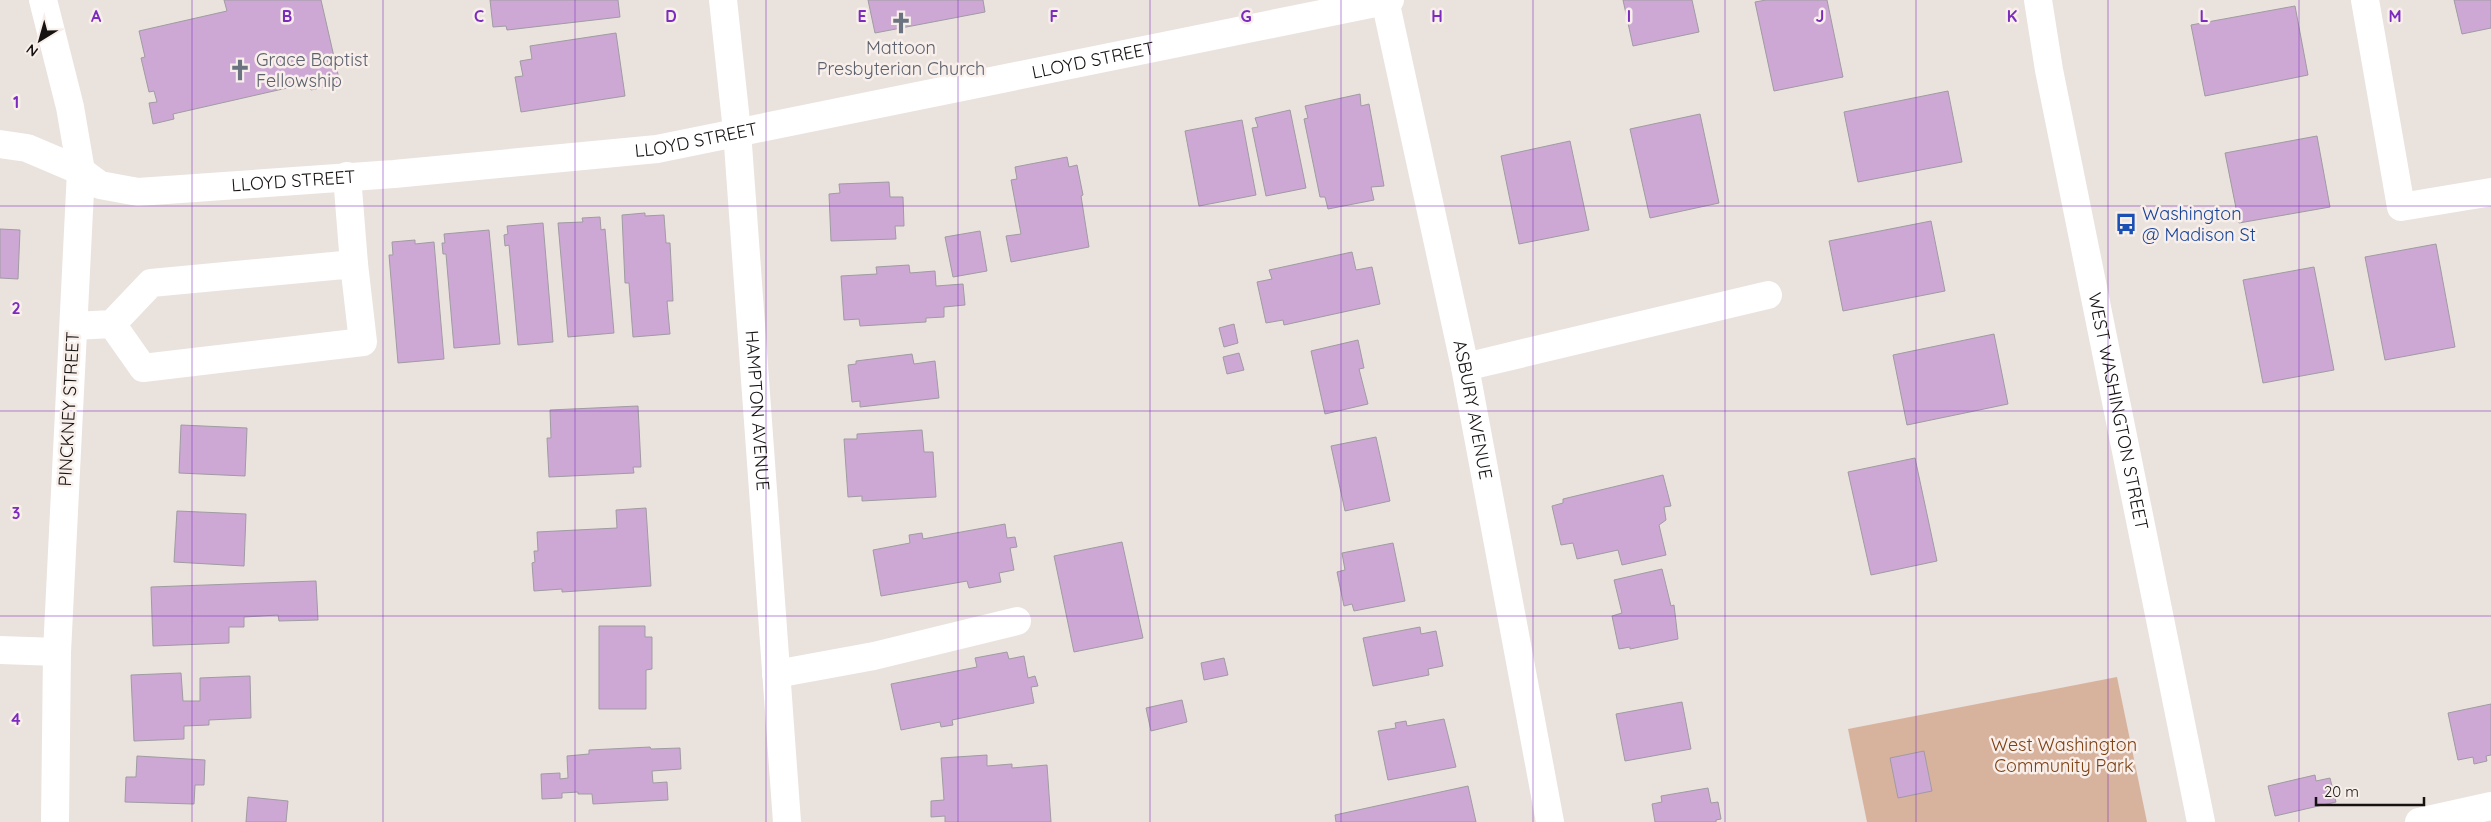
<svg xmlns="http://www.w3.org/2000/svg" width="2491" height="822" viewBox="0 0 2491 822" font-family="Quicksand,sans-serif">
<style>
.green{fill:#d7b29d}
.building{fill:#cda8d5;stroke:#a09ba2}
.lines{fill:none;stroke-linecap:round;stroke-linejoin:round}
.minor{stroke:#fff;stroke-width:28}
.grid{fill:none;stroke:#7b2cbf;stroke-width:1;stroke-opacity:0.55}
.labels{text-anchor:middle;stroke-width:5;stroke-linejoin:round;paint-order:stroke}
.worship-label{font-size:18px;fill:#5b616d;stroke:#f8efeb}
.street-label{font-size:18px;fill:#151211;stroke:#f8efeb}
.transit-label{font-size:18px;fill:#164399;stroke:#f8efeb;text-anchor:start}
.park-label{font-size:18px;fill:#7e3f11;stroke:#f8efeb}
.grid-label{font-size:16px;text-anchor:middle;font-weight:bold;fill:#7b2cbf;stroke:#f8efeb;stroke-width:5;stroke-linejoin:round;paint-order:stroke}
</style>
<rect width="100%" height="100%" fill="#eae2dd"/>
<path class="green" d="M 2117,677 L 2147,822 L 1867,822 L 1848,729 Z"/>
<path class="building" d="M 224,0 L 321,0 L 340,83 L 311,90 L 309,83 L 173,114 L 174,119 L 153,124 L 149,103 L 157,102 L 154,91 L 149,92 L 141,58 L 145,57 L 139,31 L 227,11 Z
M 490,0 L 618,0 L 620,17 L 507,30 L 506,26 L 493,27 Z
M 868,0 L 983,0 L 985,12 L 875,33 Z
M 1623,0 L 1692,0 L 1699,32 L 1633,46 Z
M 1766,0 L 1827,0 L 1843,77 L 1774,91 L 1755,2 Z
M 2454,0 L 2491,0 L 2491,28 L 2462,34 Z
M 2295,6 L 2308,75 L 2205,96 L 2191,25 Z
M 616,33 L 625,96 L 521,112 L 515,77 L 523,76 L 520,61 L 532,59 L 530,46 Z
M 1948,91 L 1962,162 L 1858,182 L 1844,112 Z
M 1360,94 L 1361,106 L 1369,104 L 1384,186 L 1371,187 L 1374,200 L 1328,209 L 1325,197 L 1320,197 L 1304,119 L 1308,118 L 1305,106 Z
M 1290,110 L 1306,188 L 1266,196 L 1252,128 L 1258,127 L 1255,118 Z
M 1700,114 L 1719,203 L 1650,218 L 1630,129 Z
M 1242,120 L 1256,195 L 1199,206 L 1185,131 Z
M 2317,136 L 2330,207 L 2239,223 L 2225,153 Z
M 1570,141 L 1589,230 L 1519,244 L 1501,156 Z
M 1067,157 L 1069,167 L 1077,165 L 1083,195 L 1081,196 L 1089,247 L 1011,262 L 1006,236 L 1021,234 L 1011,180 L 1017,179 L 1015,167 Z
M 889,182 L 890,197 L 903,197 L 904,226 L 895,226 L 896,239 L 831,241 L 829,194 L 840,193 L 839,184 Z
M 645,213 L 645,216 L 664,215 L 666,243 L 670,243 L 673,301 L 667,301 L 670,334 L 633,337 L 629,283 L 625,283 L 622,215 Z
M 600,217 L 601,230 L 605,229 L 614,333 L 568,337 L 558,223 L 583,222 L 582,218 Z
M 1931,221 L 1945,291 L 1843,311 L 1829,241 Z
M 543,223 L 553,342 L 518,345 L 509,245 L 505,246 L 504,235 L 508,234 L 507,226 Z
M 0,229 L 20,230 L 18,279 L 0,278 Z
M 489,230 L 500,344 L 454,348 L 446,254 L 443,254 L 442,243 L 445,243 L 444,234 Z
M 980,231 L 987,271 L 953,277 L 945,237 Z
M 415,240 L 415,244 L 434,242 L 444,359 L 398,363 L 389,255 L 393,255 L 392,242 Z
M 2436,244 L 2455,347 L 2385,360 L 2365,257 Z
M 1352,252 L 1356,270 L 1372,267 L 1380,304 L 1284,325 L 1283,320 L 1266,323 L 1257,282 L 1272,279 L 1269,270 Z
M 909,265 L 910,273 L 935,271 L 936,286 L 963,284 L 965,305 L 944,307 L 944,317 L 926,318 L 926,322 L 860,326 L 859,319 L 844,320 L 841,276 L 877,274 L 876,267 Z
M 2314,267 L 2334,370 L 2263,383 L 2243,280 Z
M 1234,324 L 1238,343 L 1224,347 L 1219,328 Z
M 1994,334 L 2008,404 L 1907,425 L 1893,355 Z
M 1358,340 L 1364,368 L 1359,369 L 1368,404 L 1325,414 L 1311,351 Z
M 1239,353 L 1244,370 L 1227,374 L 1223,357 Z
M 912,354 L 914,364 L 935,361 L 939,398 L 860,407 L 860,401 L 852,402 L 848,365 L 856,364 L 856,361 Z
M 638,406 L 641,467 L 633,467 L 634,473 L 549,477 L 547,438 L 551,438 L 550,410 Z
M 181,425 L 247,428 L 245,476 L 179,473 Z
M 922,430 L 924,452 L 933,452 L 936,497 L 862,501 L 862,496 L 848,497 L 844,439 L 857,439 L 857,434 Z
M 1376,437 L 1390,501 L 1345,511 L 1331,446 Z
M 1915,458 L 1937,561 L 1871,575 L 1848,472 Z
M 1663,475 L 1671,506 L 1664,507 L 1666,520 L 1659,525 L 1666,555 L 1622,565 L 1618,550 L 1577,559 L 1573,543 L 1561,545 L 1552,506 L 1563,503 L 1563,499 Z
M 646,508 L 651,586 L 562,592 L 562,589 L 534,591 L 532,563 L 535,562 L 534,551 L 538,551 L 537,532 L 617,528 L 616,510 Z
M 177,511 L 246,514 L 244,566 L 174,562 Z
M 1005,524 L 1007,538 L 1015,537 L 1017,547 L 1010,548 L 1014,570 L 999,573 L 1001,582 L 969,588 L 967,581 L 881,596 L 873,550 L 910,543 L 909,535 L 922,533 L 923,539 Z
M 1122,542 L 1143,638 L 1074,652 L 1054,556 Z
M 1393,543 L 1405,601 L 1354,611 L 1352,604 L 1344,606 L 1337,572 L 1345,570 L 1342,553 Z
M 1662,569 L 1671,606 L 1674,605 L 1678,639 L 1630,649 L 1630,647 L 1619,649 L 1612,616 L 1622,613 L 1614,580 Z
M 316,581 L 318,620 L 279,621 L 278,615 L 244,617 L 244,627 L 229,627 L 229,643 L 153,646 L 151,587 Z
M 599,626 L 645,626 L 645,637 L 652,637 L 652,669 L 646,670 L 646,709 L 599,709 Z
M 1420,627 L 1421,634 L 1436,631 L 1443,666 L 1428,669 L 1429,675 L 1373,686 L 1363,638 Z
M 1007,652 L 1009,659 L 1024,656 L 1028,678 L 1035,676 L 1038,686 L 1031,687 L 1034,703 L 952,720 L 953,725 L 941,727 L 940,722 L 901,730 L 891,684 L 977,667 L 975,658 Z
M 1224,658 L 1228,675 L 1204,680 L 1201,663 Z
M 181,673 L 183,701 L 200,701 L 200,678 L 250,676 L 251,718 L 209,720 L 209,725 L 184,726 L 184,739 L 134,741 L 131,675 Z
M 1182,700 L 1187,722 L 1151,731 L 1146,708 Z
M 1682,702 L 1691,749 L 1625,761 L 1616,714 Z
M 2491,704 L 2491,755 L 2486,756 L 2487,761 L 2474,764 L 2473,757 L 2458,760 L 2448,713 Z
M 1444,719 L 1456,767 L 1388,780 L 1378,731 L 1396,728 L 1395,723 L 1406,721 L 1407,726 Z
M 650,747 L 651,749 L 680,748 L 681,769 L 652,771 L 653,783 L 667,782 L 668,800 L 593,804 L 592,794 L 578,794 L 578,792 L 562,793 L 562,798 L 542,799 L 541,774 L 560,773 L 560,779 L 568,778 L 567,756 L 589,754 L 589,750 Z
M 1924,751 L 1932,791 L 1898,798 L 1890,758 Z
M 987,755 L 987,766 L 1012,764 L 1012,768 L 1047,765 L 1051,822 L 945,822 L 945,816 L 931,817 L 931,801 L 944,800 L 941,758 Z
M 137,756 L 205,760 L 204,785 L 195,785 L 194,804 L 125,802 L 126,777 L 136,777 Z
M 2315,775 L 2316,781 L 2330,778 L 2336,802 L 2275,816 L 2268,786 Z
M 1468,786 L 1476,822 L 1336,822 L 1335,815 Z
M 1708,788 L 1711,803 L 1718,802 L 1721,819 L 1716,820 L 1716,822 L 1655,822 L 1652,804 L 1662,802 L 1661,796 Z
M 248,797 L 288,801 L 286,822 L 246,822 Z"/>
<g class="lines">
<g class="minor">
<path d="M 43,0 L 70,107 L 81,171 L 57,652 L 55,822"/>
<path id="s1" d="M 723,0 L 737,131 L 787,822"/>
<path id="s2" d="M 1385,0 L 1465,367 L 1550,822"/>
<path id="s3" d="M 2038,0 L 2049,70 L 2201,822"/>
<path d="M 2365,0 L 2401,207 L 2491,192"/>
<path id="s4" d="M 0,144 L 27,148 L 81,171 L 100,185 L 138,192 L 394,174 L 657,149 L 1390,0"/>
<path d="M 347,176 L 354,264"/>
<path d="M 74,326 L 112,324 L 151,283 L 354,264 L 363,342 L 143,368 L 112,324"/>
<path d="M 1465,367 L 1768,295"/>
<path d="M 0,650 L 57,652"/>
<path d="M 776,674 L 874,656 L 1017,621"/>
<path d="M 2419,822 L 2491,806"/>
</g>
</g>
<path class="grid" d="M 192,0 L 192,822M 383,0 L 383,822M 575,0 L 575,822M 766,0 L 766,822M 958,0 L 958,822M 1150,0 L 1150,822M 1341,0 L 1341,822M 1533,0 L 1533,822M 1725,0 L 1725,822M 1916,0 L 1916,822M 2108,0 L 2108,822M 2299,0 L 2299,822M 0,206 L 2491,206M 0,411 L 2491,411M 0,616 L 2491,616"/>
<defs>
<g id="church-bare" transform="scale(1.725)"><path d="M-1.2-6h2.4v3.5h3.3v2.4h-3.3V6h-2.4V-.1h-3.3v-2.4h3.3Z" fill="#6b7280" stroke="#f8efeb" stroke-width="2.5" paint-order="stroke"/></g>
<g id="bus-bare" transform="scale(1.725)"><path d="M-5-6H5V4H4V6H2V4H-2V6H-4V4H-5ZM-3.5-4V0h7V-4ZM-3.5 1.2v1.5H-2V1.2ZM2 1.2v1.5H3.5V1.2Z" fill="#1a4fb4" stroke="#f8efeb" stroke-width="2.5" paint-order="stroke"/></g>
</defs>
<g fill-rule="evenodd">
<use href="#church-bare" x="901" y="23"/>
<use href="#church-bare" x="240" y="70"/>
<use href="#bus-bare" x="2126" y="224"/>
</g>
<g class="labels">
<g class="worship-label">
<text x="901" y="54">Mattoon<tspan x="901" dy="21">Presbyterian Church</tspan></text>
<text x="256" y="66" text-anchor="start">Grace Baptist<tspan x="256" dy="21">Fellowship</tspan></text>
</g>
<g class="street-label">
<text dy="6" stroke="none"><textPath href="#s4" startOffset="1114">LLOYD STREET</textPath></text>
<text dy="6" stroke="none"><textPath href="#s4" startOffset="709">LLOYD STREET</textPath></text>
<text dy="6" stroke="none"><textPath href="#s4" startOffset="304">LLOYD STREET</textPath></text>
<text transform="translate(69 409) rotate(-87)" y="6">PINCKNEY STREET</text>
<text dy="6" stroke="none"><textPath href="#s2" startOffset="419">ASBURY AVENUE</textPath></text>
<text dy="6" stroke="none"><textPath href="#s1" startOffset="412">HAMPTON AVENUE</textPath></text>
<text dy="6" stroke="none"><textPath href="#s3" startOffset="419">WEST WASHINGTON STREET</textPath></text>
</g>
<g class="transit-label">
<text x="2142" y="220">Washington<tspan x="2142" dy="21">@ Madison St</tspan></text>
</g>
<g class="park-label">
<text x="2064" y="751">West Washington<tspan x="2064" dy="21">Community Park</tspan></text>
</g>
</g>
<g class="grid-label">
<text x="96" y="22">A</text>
<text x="287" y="22">B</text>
<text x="479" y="22">C</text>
<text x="671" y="22">D</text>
<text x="862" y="22">E</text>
<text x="1054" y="22">F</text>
<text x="1246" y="22">G</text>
<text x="1437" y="22">H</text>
<text x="1629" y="22">I</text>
<text x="1820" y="22">J</text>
<text x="2012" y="22">K</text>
<text x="2204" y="22">L</text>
<text x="2395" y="22">M</text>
<text x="16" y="108">1</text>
<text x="16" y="314">2</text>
<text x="16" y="519">3</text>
<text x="16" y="725">4</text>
</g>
<g transform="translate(40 40) rotate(217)" stroke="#f8efeb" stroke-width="4" paint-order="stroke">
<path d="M0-4L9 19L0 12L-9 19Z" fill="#151211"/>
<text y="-8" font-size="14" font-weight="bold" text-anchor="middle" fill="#151211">N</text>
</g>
<path d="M2316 797v8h108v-8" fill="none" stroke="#151211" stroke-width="2.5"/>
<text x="2324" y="797" font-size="15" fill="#151211" stroke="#f8efeb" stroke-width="4" paint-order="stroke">20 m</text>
</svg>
